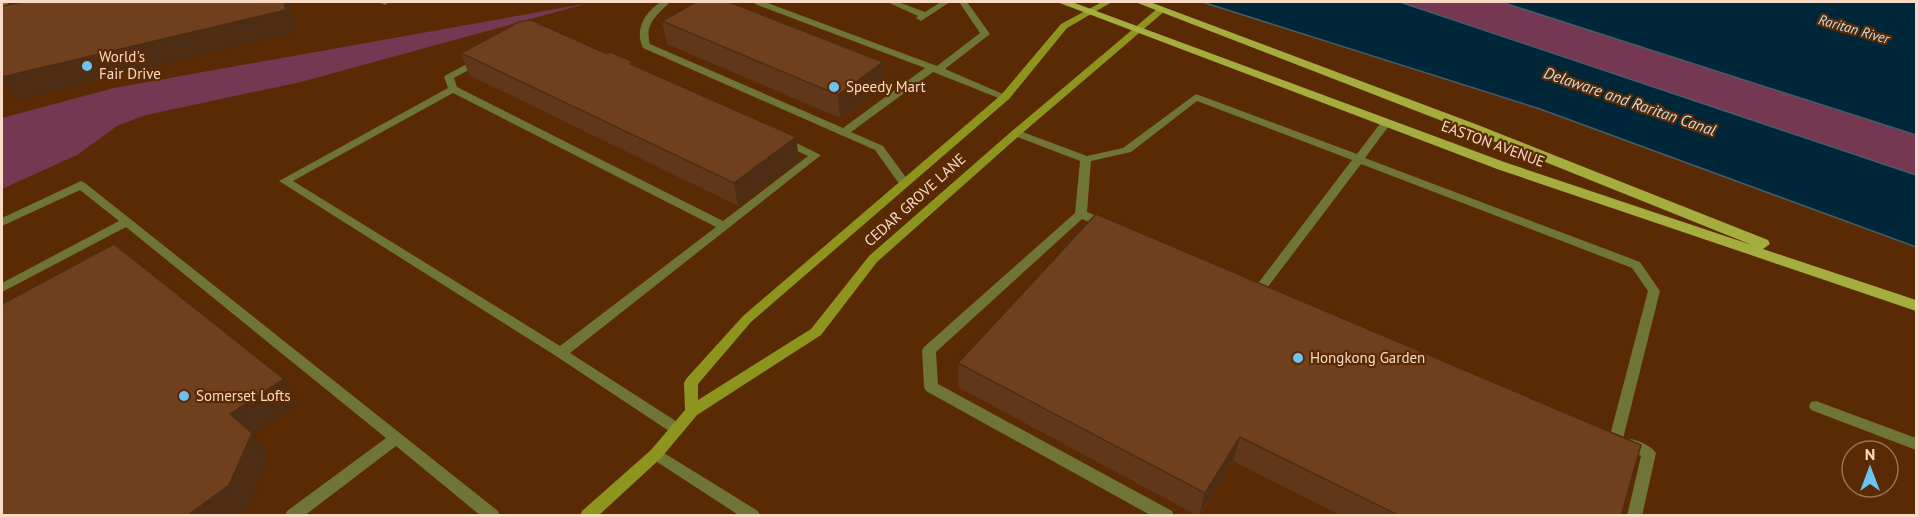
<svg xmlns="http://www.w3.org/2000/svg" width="1918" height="517" viewBox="0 0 1918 517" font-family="'PT Sans',sans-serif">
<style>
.green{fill:#763753}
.water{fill:#002739;stroke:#4a5d64;stroke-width:1.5}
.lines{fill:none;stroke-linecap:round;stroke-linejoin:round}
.lane{fill:#6f7534;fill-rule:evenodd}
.secondary{fill:#8d951f;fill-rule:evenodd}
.primary{fill:#a4ad3e;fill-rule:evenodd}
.wall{fill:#60371a}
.shaded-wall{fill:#4e2d15}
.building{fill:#70401e;stroke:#4e2d15;stroke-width:1.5}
.poi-dot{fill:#6bc3f2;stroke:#592a03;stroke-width:2}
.labels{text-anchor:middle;stroke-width:4.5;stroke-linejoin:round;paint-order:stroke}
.far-water-label{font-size:14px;font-style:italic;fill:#c6dfed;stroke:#592a03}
.poi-label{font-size:15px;fill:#f8dac7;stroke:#592a03;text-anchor:start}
.street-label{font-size:15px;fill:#f8dac7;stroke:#592a03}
.water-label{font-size:16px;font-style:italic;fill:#c6dfed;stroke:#592a03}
</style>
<rect width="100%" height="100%" fill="#592a03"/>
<path class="green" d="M 1400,2 L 1501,2 L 1916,135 L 1916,175 Z
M 589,3 L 301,82 L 146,115 L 117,126 L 77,155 L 2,189 L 2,118 L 114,88 Z"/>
<path class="water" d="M 1202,2 L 1400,2 L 1916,175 L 1916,247 L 1540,109 Z
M 1501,2 L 1916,2 L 1916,135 Z"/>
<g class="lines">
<path class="lane" d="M 2,2 L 8,2 L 7,18 L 2,21 Z
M 378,2 L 389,2 L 385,5 Z
M 661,2 L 670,2 C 657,15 644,24 650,44 L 843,128 L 925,68 L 755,4 L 754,2 L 765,2 L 937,66 L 980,33 L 959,2 L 967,2 L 990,34 L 945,69 L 1010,97 L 1009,99 L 1001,99 L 933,72 L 851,132 L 883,146 L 910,183 L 904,186 L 900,185 L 875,150 L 643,48 C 634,29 645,12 661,2 Z
M 887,2 L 898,2 L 925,12 L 941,2 L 950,2 L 921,21 L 916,18 L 918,16 Z
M 480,57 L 485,60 L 483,62 L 454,78 L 457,87 L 723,221 L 808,156 L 778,142 L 777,140 L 778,138 L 786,138 L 821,155 L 570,353 L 682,425 L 684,429 L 682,433 L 677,435 L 672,433 L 556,356 L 279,181 L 448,88 L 444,77 L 446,75 ZM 453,93 L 716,227 L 560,346 L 293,181 Z
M 1196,94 L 1357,154 L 1382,121 L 1390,121 L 1391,123 L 1365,158 L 1640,262 L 1660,291 L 1623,439 C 1633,437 1651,445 1656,453 L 1642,516 L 1627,516 L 1641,456 L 1622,447 L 1620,443 L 1611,443 L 1609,439 L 1648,291 L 1632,268 L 1361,164 L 1264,292 L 1256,292 L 1254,289 L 1256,286 L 1352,160 L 1197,101 L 1131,152 L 1091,161 L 1087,212 L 1111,222 L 1113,225 L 1111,228 L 1103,228 L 1082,219 L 936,352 L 938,384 L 1172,511 L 1174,516 L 1152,516 L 926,391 L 924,387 L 922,350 L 924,347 L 1075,213 L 1080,161 L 1012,135 L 1011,133 L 1012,131 L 1020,131 L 1087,156 L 1123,148 Z
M 81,181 L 85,183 L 498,511 L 500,516 L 481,516 L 396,446 L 304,516 L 285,516 L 287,511 L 386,438 L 126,227 L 2,292 L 2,283 L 119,221 L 80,190 L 2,226 L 2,218 Z
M 1816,401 L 1916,438 L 1916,450 L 1811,410 L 1809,406 L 1811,402 Z
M 656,448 L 758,511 L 760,516 L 740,516 L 651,458 L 649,454 L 651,450 Z"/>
<path class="secondary" d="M 1102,2 L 1112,2 L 1067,28 L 1009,99 L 751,322 L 698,384 L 698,400 L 811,329 L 869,256 L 1012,131 L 1158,8 L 1161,7 L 1166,10 L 1020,135 L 877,262 L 821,335 L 697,415 L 661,458 L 598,516 L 580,516 L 582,511 L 651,450 L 685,410 L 684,383 L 686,379 L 743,316 L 1001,95 L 1061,24 Z"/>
<path class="primary" d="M 1057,2 L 1072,2 L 1507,163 L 1752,245 L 1468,131 L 1135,2 L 1150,2 L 1478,125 L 1768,240 L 1770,244 L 1763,249 L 1916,300 L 1916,311 L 1497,169 Z"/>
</g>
<path class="wall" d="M 662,21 L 883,62 L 884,85 L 840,118 L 667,44 Z
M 461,53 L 607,54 L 632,61 L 633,65 L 796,137 L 799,160 L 738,206 L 469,75 Z
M 958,363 L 1621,516 L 1342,516 L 1233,461 L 1200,516 L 1198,516 L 958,387 Z"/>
<path class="shaded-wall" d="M 284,2 L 289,2 L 296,32 L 18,100 L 2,77 Z
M 883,62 L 884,85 L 840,118 L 838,95 Z
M 796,137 L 799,160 L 738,206 L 734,183 Z
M 284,379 L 299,403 L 253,434 L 269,456 L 248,508 L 238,516 L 187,516 L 230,414 Z
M 1240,437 L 1233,461 L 1199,516 L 1205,493 Z"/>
<path class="building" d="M 22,2 L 284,2 L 286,10 L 2,77 L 2,6 Z
M 696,2 L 729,2 L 883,62 L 838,95 L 662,21 Z
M 531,20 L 607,54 L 610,52 L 632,61 L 630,64 L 796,137 L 734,183 L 461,53 L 519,22 Z
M 1096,214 L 1641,445 L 1621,516 L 1400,516 L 1240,437 L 1205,493 L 958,363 Z
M 114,244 L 284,379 L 230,414 L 252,433 L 229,485 L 187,516 L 2,516 L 2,304 Z"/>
<g class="poi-dot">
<circle cx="87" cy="66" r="6"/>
<circle cx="834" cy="87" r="6"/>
<circle cx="1298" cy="358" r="6"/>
<circle cx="184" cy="396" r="6"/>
</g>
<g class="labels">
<g class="far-water-label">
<text transform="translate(1854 29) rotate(16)" y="5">Raritan River</text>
</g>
<g class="poi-label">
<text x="99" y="62">World's<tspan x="99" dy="17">Fair Drive</tspan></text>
<text x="846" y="92">Speedy Mart</text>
<text x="1310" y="363">Hongkong Garden</text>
<text x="196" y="401">Somerset Lofts</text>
</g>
<g class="street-label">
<text transform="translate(1493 144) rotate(20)" y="5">EASTON AVENUE</text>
<text transform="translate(915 200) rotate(-42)" y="5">CEDAR GROVE LANE</text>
</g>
<g class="water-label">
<text transform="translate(1630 101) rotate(19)" y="6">Delaware and Raritan Canal</text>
</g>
</g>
<rect width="1918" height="517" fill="none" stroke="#f8dac7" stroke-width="6"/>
<g transform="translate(1870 469)"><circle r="28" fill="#592a03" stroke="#997051" stroke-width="1.5"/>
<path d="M0-4.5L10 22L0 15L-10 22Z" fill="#6bc3f2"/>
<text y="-9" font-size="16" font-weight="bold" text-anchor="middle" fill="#f8dac7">N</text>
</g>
</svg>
